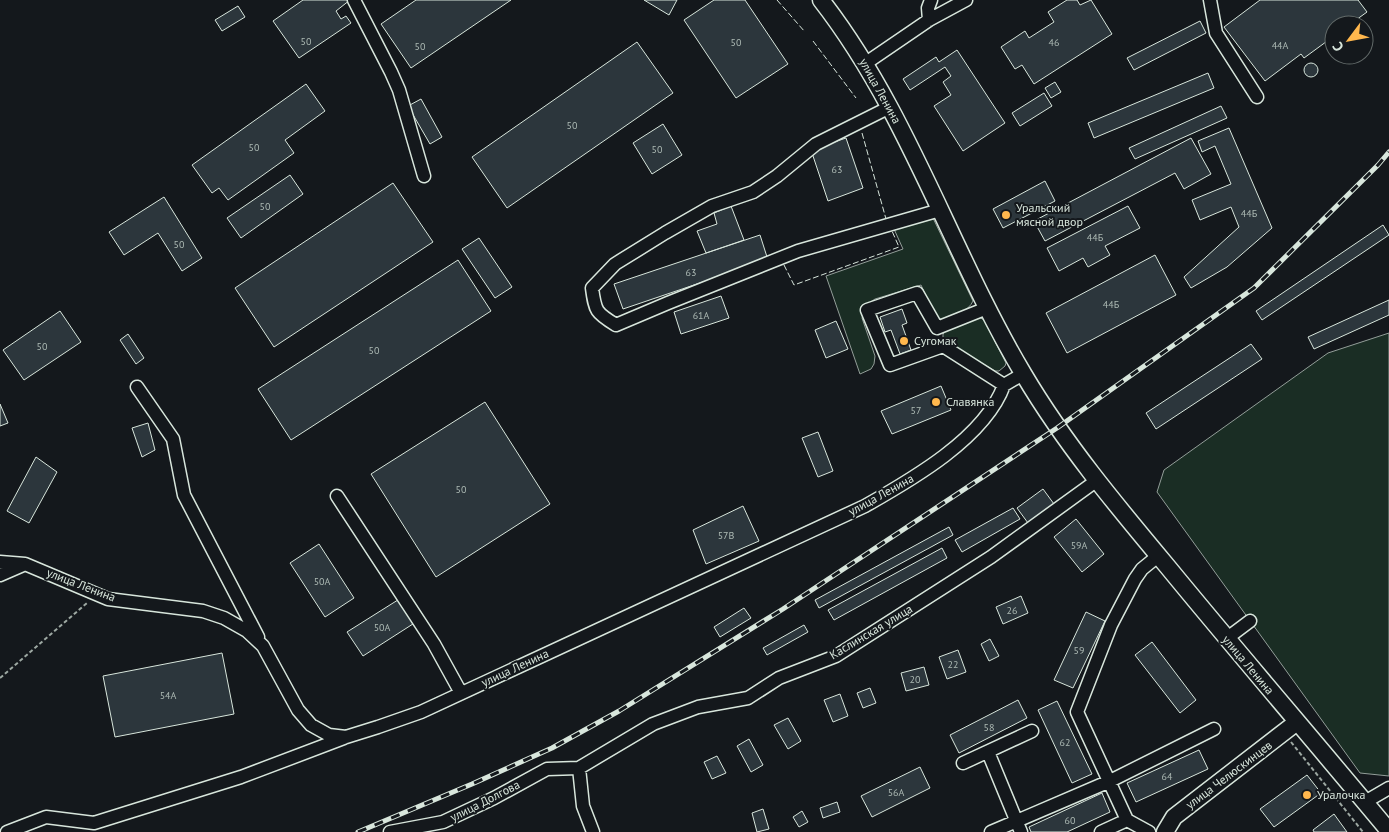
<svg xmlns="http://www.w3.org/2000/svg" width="1389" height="832" viewBox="0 0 1389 832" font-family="'PT Sans',sans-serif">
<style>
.green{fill:#1a2d24;stroke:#939e99}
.building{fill:#2c363c;stroke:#d8e6dc}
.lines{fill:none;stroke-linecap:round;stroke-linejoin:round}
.minor-casing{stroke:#d8e6dc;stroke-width:15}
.major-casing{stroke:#d8e6dc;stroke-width:19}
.path{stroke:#9da8a2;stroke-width:2;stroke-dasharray:4 2.5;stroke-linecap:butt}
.minor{stroke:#14181c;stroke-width:12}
.major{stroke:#14181c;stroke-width:16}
.rail-casing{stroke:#d8e6dc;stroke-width:5}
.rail{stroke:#14181c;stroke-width:3;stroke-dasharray:9;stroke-linecap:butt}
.fence{stroke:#d8e6dc;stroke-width:1;stroke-dasharray:6 2.5;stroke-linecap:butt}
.poi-dot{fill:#ffb74d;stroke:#14181c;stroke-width:2}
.labels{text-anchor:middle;stroke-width:4;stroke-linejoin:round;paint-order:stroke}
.number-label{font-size:10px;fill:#adbab4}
.street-label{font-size:12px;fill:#d8e6dc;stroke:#14181c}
.poi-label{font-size:12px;fill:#d8e6dc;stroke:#14181c;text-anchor:start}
</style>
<rect width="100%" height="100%" fill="#14181c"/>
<path class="green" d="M 932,216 L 973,301 C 969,311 951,319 940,320 L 935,316 L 921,285 L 875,299 L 866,305 L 862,318 L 875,356 L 874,364 L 871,369 L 860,374 L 826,276 L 903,249 L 894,229 Z
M 979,317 L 984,320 L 1006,363 L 1005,366 L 999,371 L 995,371 L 946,342 L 943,339 L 943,334 L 946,330 Z
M 1389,333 L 1389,776 L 1360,773 L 1157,492 L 1164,470 L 1328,353 Z"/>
<path class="building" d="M 303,0 L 350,0 L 336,11 L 341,19 L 346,16 L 351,23 L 299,58 L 273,21 Z
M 416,0 L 511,0 L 411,68 L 381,24 Z
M 644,0 L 677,0 L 669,15 Z
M 714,0 L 745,0 L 788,64 L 736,98 L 684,20 Z
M 1067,0 L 1077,0 L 1080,5 L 1091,0 L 1112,34 L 1034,84 L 1022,65 L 1015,69 L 1001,47 L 1025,31 L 1029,38 L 1054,22 L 1048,12 Z
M 1260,0 L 1358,0 L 1367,12 L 1349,25 L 1334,25 L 1334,36 L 1304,58 L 1301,54 L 1265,81 L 1224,27 Z
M 238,6 L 245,17 L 222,31 L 215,20 Z
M 1200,21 L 1206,33 L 1134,70 L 1127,58 Z
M 637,42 L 673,93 L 507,208 L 472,157 Z
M 957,50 L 1005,123 L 963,151 L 934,106 L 951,95 L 943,82 L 951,76 L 945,67 L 910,90 L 903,79 L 936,57 L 939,62 Z
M1304 70a7 7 0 1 1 14 0a7 7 0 1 1-14 0Z
M 1208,73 L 1214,88 L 1094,138 L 1088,123 Z
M 1055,82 L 1061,92 L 1051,98 L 1045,88 Z
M 306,84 L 325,111 L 285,140 L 294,153 L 228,200 L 219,188 L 212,193 L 192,165 Z
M 1044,93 L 1052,106 L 1020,126 L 1012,113 Z
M 421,99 L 442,137 L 430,144 L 408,106 Z
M 1221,106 L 1227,118 L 1135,159 L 1129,148 Z
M 663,124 L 682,155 L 652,174 L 633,143 Z
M 1229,128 L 1272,228 L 1227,267 L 1191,288 L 1184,277 L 1239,227 L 1231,207 L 1200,220 L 1192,200 L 1231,184 L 1215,146 L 1202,152 L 1198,141 Z
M 846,138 L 863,188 L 828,201 L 811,150 Z
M 1191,138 L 1211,174 L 1184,189 L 1175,173 L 1045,241 L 1034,221 Z
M 290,175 L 303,194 L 241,238 L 227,218 Z
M 1045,181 L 1055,201 L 1003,228 L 993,209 Z
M 393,183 L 433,242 L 274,347 L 235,288 Z
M 164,197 L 202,258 L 182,271 L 158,233 L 124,255 L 109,232 Z
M 731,206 L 744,240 L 706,253 L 697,231 L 717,224 L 714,213 Z
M 1128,206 L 1140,228 L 1105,246 L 1110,255 L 1088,267 L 1083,258 L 1059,271 L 1047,248 Z
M 1383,225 L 1389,235 L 1262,320 L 1256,311 Z
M 760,235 L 768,260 L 623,309 L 614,284 Z
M 479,238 L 512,287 L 495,298 L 462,249 Z
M 1155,255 L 1176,295 L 1067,353 L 1046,313 Z
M 458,260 L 491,311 L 291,440 L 258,389 Z
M 721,296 L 729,318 L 681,334 L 674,312 Z
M 1389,300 L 1389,315 L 1314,349 L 1308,337 Z
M 902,309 L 907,323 L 902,325 L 911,350 L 900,354 L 891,330 L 885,332 L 880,317 Z
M 60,311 L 81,342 L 24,380 L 3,350 Z
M 836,321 L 848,349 L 826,358 L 815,330 Z
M 128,334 L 144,358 L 136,364 L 120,340 Z
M 1251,344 L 1262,359 L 1156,429 L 1146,413 Z
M 941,386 L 951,410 L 892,434 L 881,411 Z
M 485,402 L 550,504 L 436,577 L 371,474 Z
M 0,404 L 8,423 L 0,426 Z
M 148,423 L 155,450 L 142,457 L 132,428 Z
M 818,432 L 833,471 L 818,477 L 802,438 Z
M 36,457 L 57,472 L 29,523 L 7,511 Z
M 1043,489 L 1054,504 L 1028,523 L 1017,508 Z
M 743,506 L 759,541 L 706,564 L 693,530 Z
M 1013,508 L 1020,519 L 962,552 L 955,540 Z
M 1076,519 L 1104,554 L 1082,572 L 1054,537 Z
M 949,527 L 953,535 L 819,608 L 815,600 Z
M 319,544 L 354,598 L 325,617 L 290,563 Z
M 942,548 L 947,558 L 834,620 L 828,610 Z
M 1021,596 L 1028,613 L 1003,624 L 996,607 Z
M 401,598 L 416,622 L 363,656 L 347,632 Z
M 744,608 L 751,618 L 720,637 L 714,627 Z
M 1086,612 L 1105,621 L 1073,688 L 1054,680 Z
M 804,625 L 808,632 L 767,655 L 763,648 Z
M 990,639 L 999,656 L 989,661 L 981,644 Z
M 1152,642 L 1196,700 L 1180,713 L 1135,655 Z
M 958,650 L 966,672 L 947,679 L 939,657 Z
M 222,653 L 234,714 L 115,737 L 103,676 Z
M 924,667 L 929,685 L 906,691 L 901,673 Z
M 870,688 L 876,703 L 863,708 L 857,693 Z
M 840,694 L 848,716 L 833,722 L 824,700 Z
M 1018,700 L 1027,718 L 959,753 L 950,735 Z
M 1057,701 L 1092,774 L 1072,783 L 1038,710 Z
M 788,718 L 801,741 L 788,749 L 774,725 Z
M 749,739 L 763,765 L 751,772 L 737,746 Z
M 1199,750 L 1208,769 L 1136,802 L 1127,783 Z
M 717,756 L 726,773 L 712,779 L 704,762 Z
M 920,767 L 930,788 L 872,817 L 861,796 Z
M 1307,775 L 1321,793 L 1274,827 L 1260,809 Z
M 1102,793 L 1110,812 L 1067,832 L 1031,832 L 1029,827 Z
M 837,802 L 840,812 L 823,818 L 820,808 Z
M 763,809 L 769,829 L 757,832 L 752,813 Z
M 802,811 L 808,822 L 799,827 L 793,817 Z
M 1334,814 L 1347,832 L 1314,832 L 1313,830 Z"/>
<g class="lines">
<g class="minor-casing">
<path id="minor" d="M 354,0 L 391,72 L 399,90 L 424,176
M 1210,0 L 1216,33 L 1257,97
M 929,20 L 928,8 L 931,0
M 866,63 L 929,20 L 966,0
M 890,107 L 816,144 L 777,176 L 753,192 L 712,206 L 665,233 L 615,264 L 592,288 C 595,311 596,313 616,325 L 668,303 L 798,251 L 940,210
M 987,308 L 937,328 L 917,293 L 867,310 L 890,365 L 943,346 L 1004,385
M 137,387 L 173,439 L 184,495 L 258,637
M 337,496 L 434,644 L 461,693
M 0,562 L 25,564 L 108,599 L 203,611 L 224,618 L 247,631 L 263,646 L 298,710 L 311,725 L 329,735 L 346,737 L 378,727 L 421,712 L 865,506 C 911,480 985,438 1004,385 L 1023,374
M 0,575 L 23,565
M 1226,639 L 1250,621
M 988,752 L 1021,832
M 963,763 L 1032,731
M 1365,802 L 1389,788
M 1127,820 L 1077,712 L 1111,625 L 1135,579 L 1142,569 L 1158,556
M 7,832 L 46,817 L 94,823 L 241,777 L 344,738
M 390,832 L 443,822 L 494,798 L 547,769 L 579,768
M 593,832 L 583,806 L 579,768 L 653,724 L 698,707 L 748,698 L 779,678 L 836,656 L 991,557 L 1096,481
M 991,832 L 1110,781 L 1214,729
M 1101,832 L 1127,820 L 1149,832"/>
</g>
<g class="major-casing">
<path id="major" d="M 821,0 C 909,113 951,253 1024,375 C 1065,444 1116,505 1167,566 C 1240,655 1315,742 1389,831
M 1165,832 L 1174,817 L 1297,722"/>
</g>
<path class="path" d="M 0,678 L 87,603
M 1291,742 L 1363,832"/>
<use href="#minor" class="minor"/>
<use href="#major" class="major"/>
<g class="rail-casing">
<path id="rail" d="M 358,832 L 472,784 L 552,748 L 619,711 L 783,609 L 1057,428 L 1254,288 L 1378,165 L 1389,152"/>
</g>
<use href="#rail" class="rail"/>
<path class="fence" d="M 777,0 L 805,32
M 813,41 L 856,98
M 862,133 L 886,219
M 784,265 L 794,285 L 899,247 L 892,231"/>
</g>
<g class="poi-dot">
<circle cx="1006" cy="215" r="5"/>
<circle cx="904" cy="341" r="5"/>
<circle cx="936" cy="402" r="5"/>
<circle cx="1307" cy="795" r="5"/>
</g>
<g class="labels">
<g class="number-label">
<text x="306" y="45">50</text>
<text x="736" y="46">50</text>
<text x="1054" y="46">46</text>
<text x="1280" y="49">44А</text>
<text x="420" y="50">50</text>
<text x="572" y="129">50</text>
<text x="254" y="151">50</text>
<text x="657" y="153">50</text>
<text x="837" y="173">63</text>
<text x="265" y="210">50</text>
<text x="1249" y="217">44Б</text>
<text x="1095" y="241">44Б</text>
<text x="179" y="248">50</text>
<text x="691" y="276">63</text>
<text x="1111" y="308">44Б</text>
<text x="701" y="319">61А</text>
<text x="42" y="350">50</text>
<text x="374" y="354">50</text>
<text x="916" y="414">57</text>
<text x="461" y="493">50</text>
<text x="726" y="539">57В</text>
<text x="1079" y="549">59А</text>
<text x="322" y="585">50А</text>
<text x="1012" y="614">26</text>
<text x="382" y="631">50А</text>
<text x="1079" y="654">59</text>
<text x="953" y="668">22</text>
<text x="915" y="683">20</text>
<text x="168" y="699">54А</text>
<text x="989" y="731">58</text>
<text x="1065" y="746">62</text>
<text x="1167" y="780">64</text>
<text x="896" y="796">56А</text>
<text x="1070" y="824">60</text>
</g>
<g class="street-label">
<text transform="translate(880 91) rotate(61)" y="4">улица Ленина</text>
<text transform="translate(881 495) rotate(-29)" y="4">улица Ленина</text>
<text transform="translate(81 585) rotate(21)" y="4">улица Ленина</text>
<text transform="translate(871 632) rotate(-31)" y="4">Каслинская улица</text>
<text transform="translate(1248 665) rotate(50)" y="4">улица Ленина</text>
<text transform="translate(515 668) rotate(-25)" y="4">улица Ленина</text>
<text transform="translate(1229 775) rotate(-37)" y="4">улица Челюскинцев</text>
<text transform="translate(485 801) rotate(-27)" y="4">улица Долгова</text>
</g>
<g class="poi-label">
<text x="1016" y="212">Уральский<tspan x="1016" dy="14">мясной двор</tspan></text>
<text x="914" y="345">Сугомак</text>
<text x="946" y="406">Славянка</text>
<text x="1317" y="799">Уралочка</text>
</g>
</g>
<g transform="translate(1349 40) rotate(238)"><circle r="24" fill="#14181c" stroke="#626a69"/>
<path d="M0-4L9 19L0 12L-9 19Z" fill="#ffb74d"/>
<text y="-8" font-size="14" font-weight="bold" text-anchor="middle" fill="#d8e6dc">С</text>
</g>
</svg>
